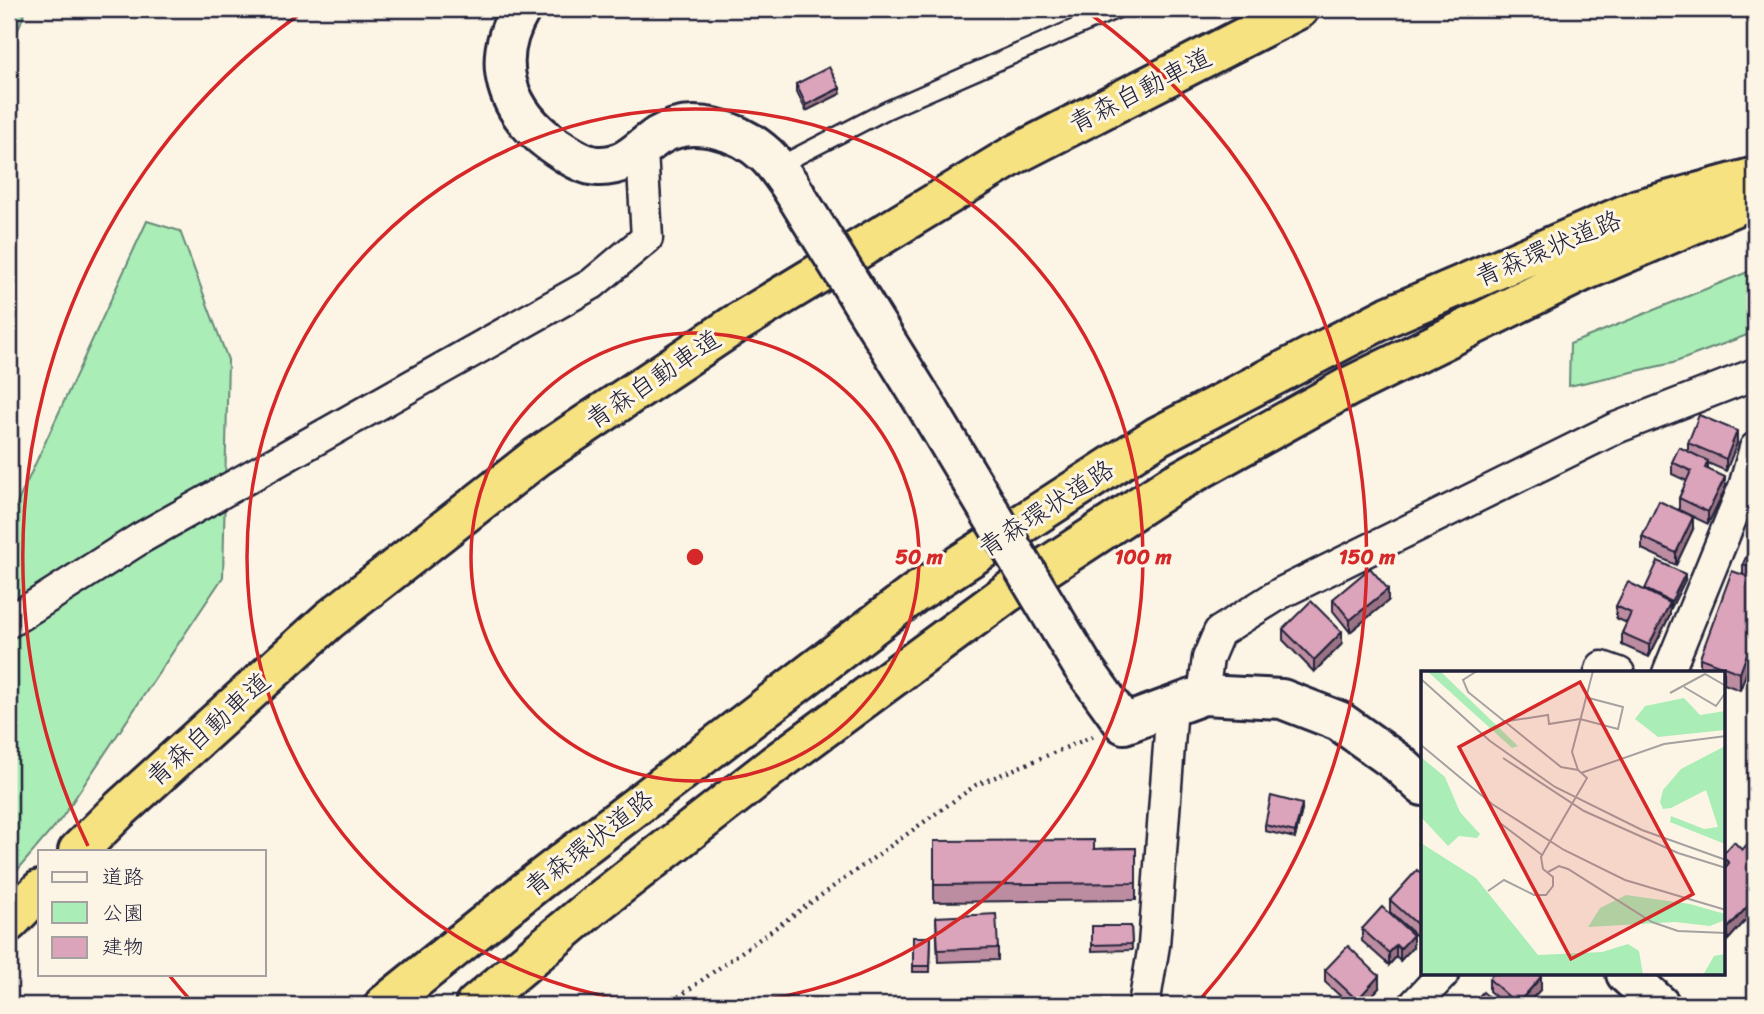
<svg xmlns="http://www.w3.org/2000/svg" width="1764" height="1014" viewBox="0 0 1764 1014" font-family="Sriracha,'Klee One',sans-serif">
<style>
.green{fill:#abedb6;stroke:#668878;stroke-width:2}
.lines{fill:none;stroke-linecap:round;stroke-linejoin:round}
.lane-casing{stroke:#22223b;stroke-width:21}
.street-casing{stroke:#22223b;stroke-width:35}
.secondary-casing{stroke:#22223b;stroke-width:44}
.highway-casing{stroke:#22223b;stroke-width:44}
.path{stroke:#22223b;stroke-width:4.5;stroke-dasharray:2 5;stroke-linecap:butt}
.lane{stroke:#fcf5e5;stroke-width:16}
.street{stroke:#fcf5e5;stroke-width:30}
.secondary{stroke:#fcf5e5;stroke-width:38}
.highway{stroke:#f7e281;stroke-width:38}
.secondary-bridge-casing{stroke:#22223b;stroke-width:44;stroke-linecap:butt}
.secondary-bridge{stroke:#fcf5e5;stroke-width:38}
.wall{fill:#bc8da1;stroke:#22223b;stroke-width:2}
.shaded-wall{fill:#997383;stroke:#22223b;stroke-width:2}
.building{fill:#dba4bb;stroke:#22223b;stroke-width:2}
.ring{fill:none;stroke:#d62828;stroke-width:3.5}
.labels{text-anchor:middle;stroke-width:6;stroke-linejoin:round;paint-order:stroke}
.street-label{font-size:26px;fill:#22223b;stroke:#fcf5e5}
.inset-road{fill:none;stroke:#a5a1a1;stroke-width:2}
.view{fill:#d62828;fill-opacity:0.15;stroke:#d62828;stroke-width:3.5}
.inset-edge{fill:none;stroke:#22223b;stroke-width:3.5}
.centre{fill:#d62828;stroke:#fcf5e5;stroke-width:3.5}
.ring-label{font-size:21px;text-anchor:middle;font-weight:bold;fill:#d62828;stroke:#fcf5e5;stroke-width:6;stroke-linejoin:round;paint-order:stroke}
</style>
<rect width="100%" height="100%" fill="#fcf5e5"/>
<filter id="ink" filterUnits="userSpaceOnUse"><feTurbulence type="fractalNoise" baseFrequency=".0143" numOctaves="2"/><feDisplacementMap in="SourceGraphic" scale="14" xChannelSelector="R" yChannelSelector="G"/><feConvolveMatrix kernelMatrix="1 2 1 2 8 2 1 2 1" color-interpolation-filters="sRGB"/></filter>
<g filter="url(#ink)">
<path class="green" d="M 9,9 L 26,9 L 9,53 Z
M 147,221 L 180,231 L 228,360 L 223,577 L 61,819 L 9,880 L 9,521 Z
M 1755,269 L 1755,332 L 1673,363 L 1569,386 L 1570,344 Z"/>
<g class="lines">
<g class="lane-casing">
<path id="lane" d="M 776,167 L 887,110 L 1118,9"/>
</g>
<g class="street-casing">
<path id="street" d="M 9,622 L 141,538 L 592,284 L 647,238 L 642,151
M 1600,673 L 1602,667 L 1619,673
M 1668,673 L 1744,487 L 1755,448
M 1203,695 L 1208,658 L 1219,632 L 1281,593 L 1616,428 L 1755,374
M 1144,1005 L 1154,945 L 1172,706
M 1414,1005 L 1443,974"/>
</g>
<g class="secondary-casing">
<path id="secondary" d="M 521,9 C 489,62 506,112 555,146 C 567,154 584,166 598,166 C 627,167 637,150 658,136 C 692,115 739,130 766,155 C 775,163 782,175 789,184
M 1083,667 L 1124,724 L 1203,695 L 1282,699 L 1339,721 L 1398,763 L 1423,786
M 1626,974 L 1660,1005"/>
</g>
<g class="highway-casing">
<path id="highway" d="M 78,851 L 118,811 L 329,620 L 537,457 L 734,325 L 1014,155 L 1299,9
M 9,922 L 40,890
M 384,1005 L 537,882 L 914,594 L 1158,436 L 1389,316 L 1638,209 L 1755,177
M 475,1005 L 592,907 L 774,765 L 1007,593 L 1170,486 L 1348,387 L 1582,272 L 1747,201"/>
</g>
<path class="path" d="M 667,1005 L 976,785 L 1094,736"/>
<use href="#lane" class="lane"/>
<use href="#street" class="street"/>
<use href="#secondary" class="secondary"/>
<use href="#highway" class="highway"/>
<g class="secondary-bridge-casing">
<path id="secondary-bridge" d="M 789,184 L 927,407 L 1083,667"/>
</g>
<use href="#secondary-bridge" class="secondary-bridge"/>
</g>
<path class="wall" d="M 796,84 L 840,94 L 806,111 L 796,90 Z
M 1688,443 L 1737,443 L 1726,471 L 1708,463 L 1708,469 L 1725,489 L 1708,524 L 1679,510 L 1679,498 L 1687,481 L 1672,474 L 1672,462 L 1688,451 Z
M 1693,529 L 1676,565 L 1642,549 L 1642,537 Z
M 1755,540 L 1755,650 L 1740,690 L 1724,684 L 1724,673 L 1700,673 L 1700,658 L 1743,575 L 1743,564 Z
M 1685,580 L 1671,608 L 1670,607 L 1670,615 L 1649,657 L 1622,645 L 1622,633 L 1627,623 L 1616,618 L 1616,606 L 1645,590 Z
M 1333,599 L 1388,601 L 1350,632 L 1333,611 Z
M 1283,629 L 1342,644 L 1314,672 L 1283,640 Z
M 1302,810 L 1295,838 L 1265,831 L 1265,825 Z
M 934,841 L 1094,849 L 1136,848 L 1136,900 L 934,902 Z
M 1755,844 L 1755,910 L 1728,940 L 1724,936 L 1724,853 L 1742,850 Z
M 1423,875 L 1423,932 L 1418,937 L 1390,912 L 1390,900 Z
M 936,917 L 998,948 L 998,960 L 938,962 Z
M 1092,926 L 1131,926 L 1132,950 L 1092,951 Z
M 1362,929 L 1413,947 L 1400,961 L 1396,957 L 1389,965 L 1362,941 Z
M 913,937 L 931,937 L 930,972 L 913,972 Z
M 1325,970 L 1379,988 L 1363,1005 L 1350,1005 L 1325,982 Z
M 1489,979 L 1541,989 L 1526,1005 L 1505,1005 L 1489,991 Z"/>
<path class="shaded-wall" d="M 840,88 L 840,94 L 806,111 L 806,105 Z
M 1737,431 L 1737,443 L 1726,471 L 1726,459 Z
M 1725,477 L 1725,489 L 1708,524 L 1708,512 Z
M 1693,517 L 1693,529 L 1676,565 L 1676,553 Z
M 1685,574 L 1685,580 L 1671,608 L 1671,602 Z
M 1388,589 L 1388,601 L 1350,632 L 1350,620 Z
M 1670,603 L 1670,615 L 1649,657 L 1649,645 Z
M 1342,632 L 1342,644 L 1314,672 L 1314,660 Z
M 1755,632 L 1755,650 L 1740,690 L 1740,673 Z
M 1302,804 L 1302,810 L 1295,838 L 1295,832 Z
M 1755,898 L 1755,910 L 1728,940 L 1728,928 Z
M 1423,920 L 1423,932 L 1418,937 L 1418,925 Z
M 1413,935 L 1413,947 L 1400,961 L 1400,949 Z
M 1396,945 L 1396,957 L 1389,965 L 1389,953 Z
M 1379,976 L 1379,988 L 1363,1005 L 1357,1005 L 1357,1000 Z
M 1541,977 L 1541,989 L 1526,1005 L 1517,1005 Z"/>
<path class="building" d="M 829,67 L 840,88 L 806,105 L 796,84 Z
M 1699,415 L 1737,431 L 1726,459 L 1688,443 Z
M 1679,447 L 1708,461 L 1705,468 L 1725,477 L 1708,512 L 1679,498 L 1691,471 L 1672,462 Z
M 1659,501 L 1693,517 L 1676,553 L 1642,537 Z
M 1754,539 L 1755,540 L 1755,569 L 1743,564 Z
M 1658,561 L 1685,574 L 1671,602 L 1645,589 Z
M 1370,568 L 1388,589 L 1350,620 L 1333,599 Z
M 1732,571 L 1755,579 L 1755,632 L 1740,673 L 1700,658 Z
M 1628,582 L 1670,603 L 1649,645 L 1622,633 L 1631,613 L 1616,606 Z
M 1311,601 L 1342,632 L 1314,660 L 1283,629 Z
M 1271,796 L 1302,804 L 1295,832 L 1265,825 Z
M 1094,840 L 1094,849 L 1136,848 L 1136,883 L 934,885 L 934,841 Z
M 1751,840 L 1755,844 L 1755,898 L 1728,928 L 1724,924 L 1724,869 L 1729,863 L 1724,858 L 1724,853 L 1734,842 L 1742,850 Z
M 1417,870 L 1423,875 L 1423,920 L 1418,925 L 1390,900 Z
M 1382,907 L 1413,935 L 1400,949 L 1396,945 L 1389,953 L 1362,929 Z
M 996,914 L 998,948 L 938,950 L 936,917 Z
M 1092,926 L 1131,926 L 1132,944 L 1092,945 Z
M 913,937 L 931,937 L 930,966 L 913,966 Z
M 1348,946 L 1379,976 L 1357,1000 L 1325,970 Z
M 1493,974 L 1538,974 L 1541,977 L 1517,1004 L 1489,979 Z
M 1483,992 L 1498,1005 L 1471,1005 Z
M 1558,1001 L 1563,1005 L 1553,1005 Z"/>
</g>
<g class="ring">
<circle cx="695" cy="557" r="224"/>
<circle cx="695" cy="557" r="448"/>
<path d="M192 1002A672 672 0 0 1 169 975M88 846A672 672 0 0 1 305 10M1085 10A672 672 0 0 1 1198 1002"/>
</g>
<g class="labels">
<g class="street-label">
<text transform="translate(1140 90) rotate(-27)" y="9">青森自動車道</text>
<text transform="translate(1548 248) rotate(-23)" y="9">青森環状道路</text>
<text transform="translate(653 379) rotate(-34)" y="9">青森自動車道</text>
<text transform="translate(1046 508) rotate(-33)" y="9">青森環状道路</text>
<text transform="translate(208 729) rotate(-42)" y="9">青森自動車道</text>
<text transform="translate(589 843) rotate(-38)" y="9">青森環状道路</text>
</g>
</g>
<g transform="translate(1421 671)">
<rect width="304" height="304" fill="#fcf5e5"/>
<path d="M 6,0 L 19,0 L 97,75 L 91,77 ZM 263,27 L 279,44 L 304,40 L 304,59 L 237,66 L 214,48 L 224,35 ZM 304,75 L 304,173 L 249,151 L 250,145 L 283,158 L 297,156 L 285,119 L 250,137 L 242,138 L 239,131 L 242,119 L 260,98 ZM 0,86 L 24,106 L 39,141 L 59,163 L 56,167 L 38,165 L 27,175 L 0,146 ZM 0,172 L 55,207 L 117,284 L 181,281 L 207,273 L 218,280 L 222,304 L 0,304 ZM 205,224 L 269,233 L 304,243 L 304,249 L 289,255 L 254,251 L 167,256 L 179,237 ZM 304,283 L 304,304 L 282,304 L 293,285 Z" fill="#abedb6"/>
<path class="inset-road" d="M 56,0 L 42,9 L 47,21 L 140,96 L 157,99M 0,8 L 69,70 L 134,116 L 221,159 L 305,189M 263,16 L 295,35 L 305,21M 249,22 L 284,3 L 305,15M 81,51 L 127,44 L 128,53 L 159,48 L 197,58 L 202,36 L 164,26M 0,74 L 71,133 L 143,179 L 204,209 L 305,239M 82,87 L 163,140 L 257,182 L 305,197M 160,102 L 243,73 L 305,65M 79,152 L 121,184M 127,201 L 138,195 L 147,198 L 231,251 L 257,260 L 305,262M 67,220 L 83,209 L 113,224 L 125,224 L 132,215 L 132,206 L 122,198 L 120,186 L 166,107 L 157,99 L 151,81 L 172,0"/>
<path class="view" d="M 159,11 L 272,223 L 150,288 L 38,76 Z"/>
<rect width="304" height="304" class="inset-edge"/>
</g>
<circle cx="695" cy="557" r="10" class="centre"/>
<g class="ring-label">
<text x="919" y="564">50 m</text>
<text x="1143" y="564">100 m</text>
<text x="1367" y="564">150 m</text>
</g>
<rect width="1764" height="1014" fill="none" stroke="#fcf5e5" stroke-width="35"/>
<rect x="18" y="18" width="1729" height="979" fill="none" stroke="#22223b" stroke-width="2.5" filter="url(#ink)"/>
<rect x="38" y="850" width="228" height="126" fill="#fcf5e5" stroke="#a5a1a1" stroke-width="2"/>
<rect x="52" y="872" width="35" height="10" fill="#fcf5e5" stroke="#a5a1a1" stroke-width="2"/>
<text x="102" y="884" font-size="21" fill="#22223b">道路</text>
<rect x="52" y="902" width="35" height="21" fill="#abedb6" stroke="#a5a1a1" stroke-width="2"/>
<text x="102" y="920" font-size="21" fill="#22223b">公園</text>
<rect x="52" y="937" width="35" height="21" fill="#dba4bb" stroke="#a5a1a1" stroke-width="2"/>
<text x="102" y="954" font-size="21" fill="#22223b">建物</text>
</svg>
